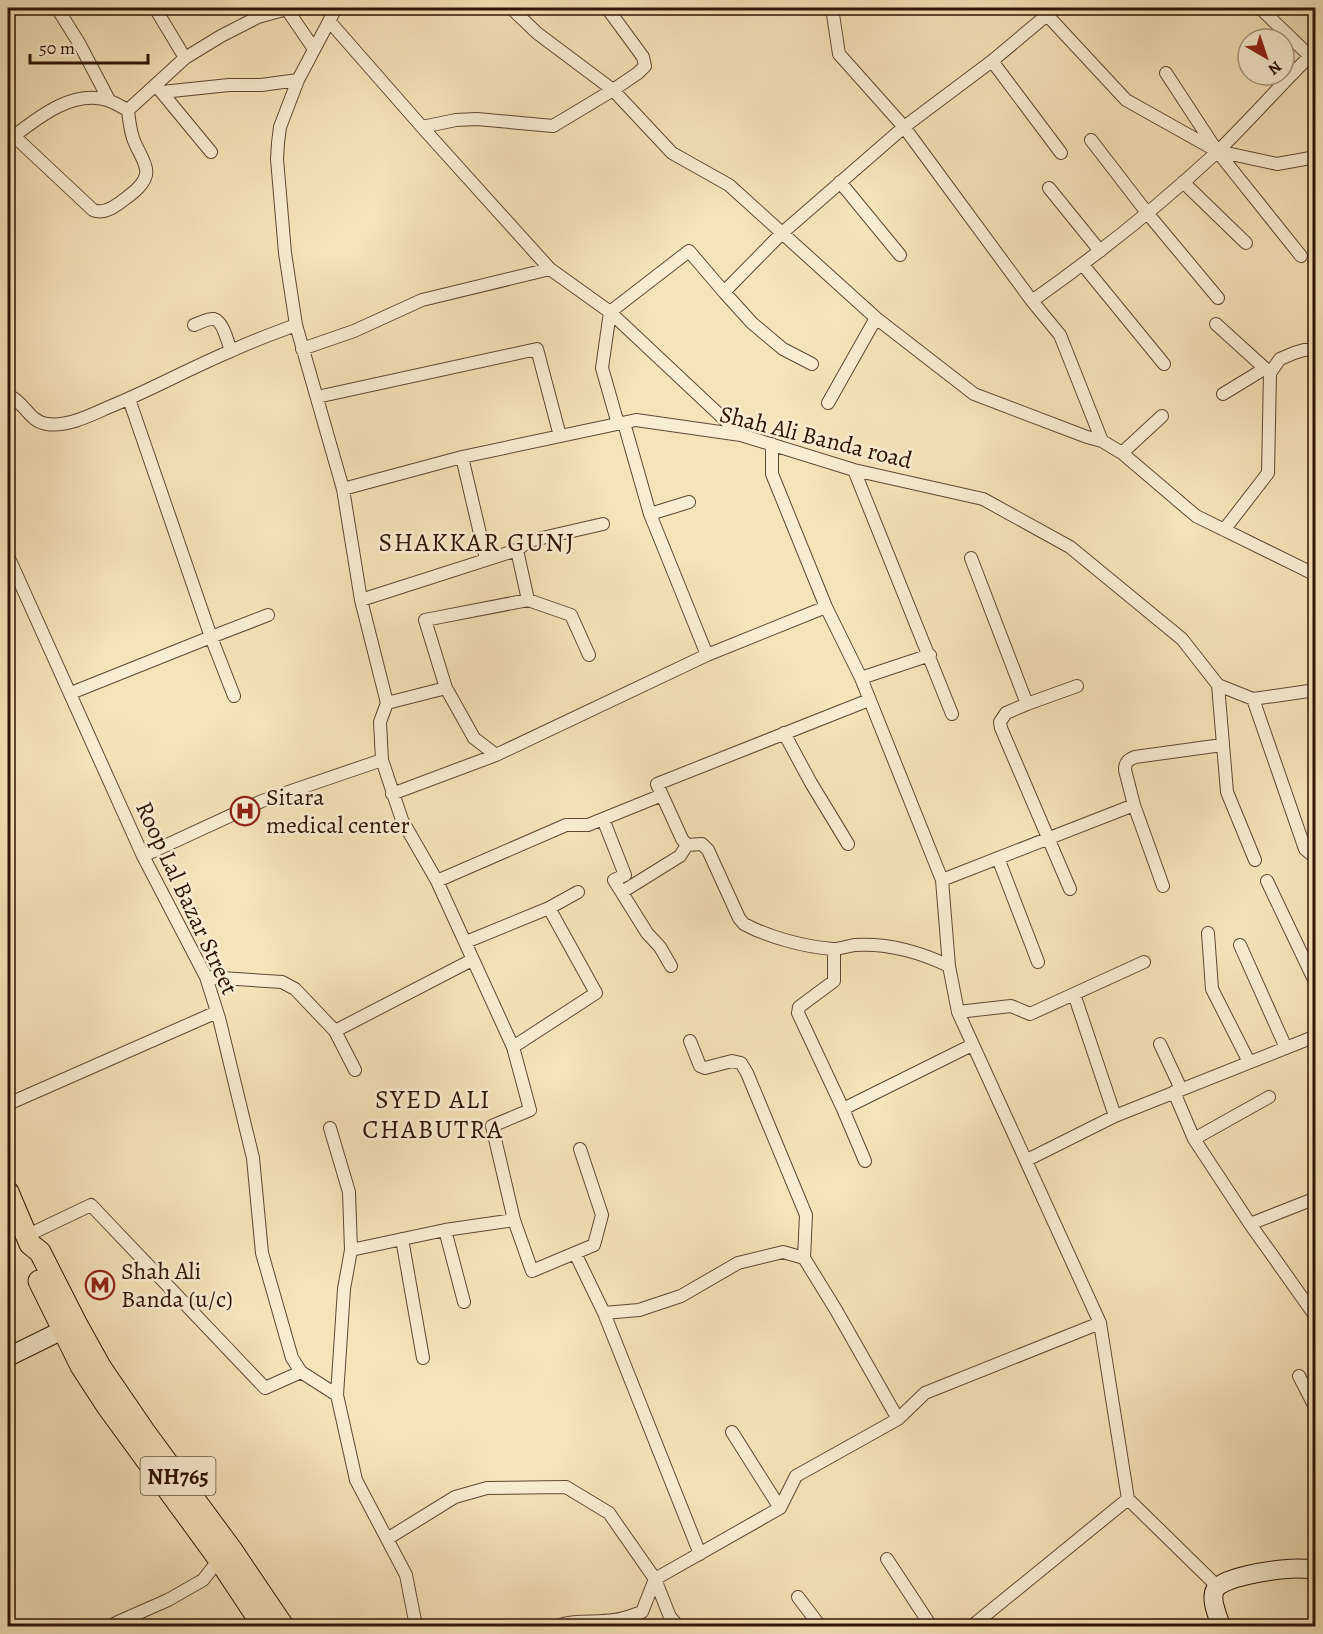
<svg xmlns="http://www.w3.org/2000/svg" width="1323" height="1634" viewBox="0 0 1323 1634" font-family="Alegreya,serif">
<style>
.lines{fill:none;stroke-linecap:round;stroke-linejoin:round}
.minor-casing{stroke:#604733;stroke-width:14}
.secondary-casing{stroke:#2f1306;stroke-width:20}
.trunk-casing{stroke:#2f1306;stroke-width:23}
.minor{stroke:#f8edd2;stroke-width:12}
.secondary{stroke:#f8edd2;stroke-width:18}
.trunk{stroke:#f5e3b9;stroke-width:21}
.labels{text-anchor:middle;stroke-width:5;stroke-linejoin:round;paint-order:stroke}
.shield{fill:#f8edd2;stroke:#6b5443;stroke-width:1.5}
.shield-label{font-size:22px;font-weight:bold;fill:#2f1306}
.street-label{font-size:24px;fill:#2f1306;stroke:#f8edd2}
.poi-label{font-size:24px;fill:#2f1306;stroke:#f8edd2;text-anchor:start}
.neighbourhood-label{font-size:26px;letter-spacing:1.5px;fill:#2f1306;stroke:#f8edd2}
</style>
<rect width="100%" height="100%" fill="#f5e3b9"/>
<filter id="stains"><feTurbulence type="fractalNoise" baseFrequency=".00333" numOctaves="4"/><feColorMatrix values="0 0 0 0 .2 0 0 0 0 .09 0 0 0 0 .02 0 0 0 .5 -.17"/></filter>
<radialGradient id="worn" r=".72"><stop offset=".6" stop-color="#630" stop-opacity="0"/><stop offset="1" stop-color="#630" stop-opacity=".3"/></radialGradient>
<g class="lines">
<g class="minor-casing">
<path id="minor" d="M 57,8 L 79,43 L 109,100
M 155,8 L 185,58
M 286,8 L 314,49
M 336,8 L 298,80 L 280,127 L 278,143 L 277,159 L 285,253 L 296,325 L 343,489 L 361,600 L 387,703 L 380,722 L 382,760 L 402,820 L 437,881 L 513,1047 L 530,1110 L 492,1126 L 514,1220 L 532,1271 L 594,1245 L 602,1215 L 580,1149
M 511,8 L 537,33 L 613,90 L 672,153 L 729,185 L 876,318 L 974,394 L 1087,437 L 1102,441
M 832,8 L 839,54 L 904,127 L 1032,301 L 1060,335 L 1102,441 L 1122,453 L 1196,516 L 1316,575
M 1042,8 L 1047,15 L 1126,100 L 1217,151 L 1277,164 L 1316,157
M 1260,8 L 1316,62
M 330,22 L 422,127 L 550,269 L 610,312 L 741,435
M 992,61 L 1061,153
M 1166,73 L 1217,151 L 1301,256
M 159,89 L 211,152
M 162,92 L 229,85 L 261,85 L 298,80
M 422,127 L 456,120 L 477,119 L 553,126 L 613,90 L 638,73 L 645,66 L 643,57 L 607,8
M 14,136 C 40,116 73,90 107,100 C 114,102 121,107 128,110
M 8,140 L 14,136 L 93,210 C 102,214 111,209 118,204 C 129,196 149,183 146,169 C 144,158 136,148 133,138 C 130,129 129,120 128,110 L 185,58 L 221,36 L 258,17 L 287,9
M 1091,140 L 1148,214 L 1218,298
M 840,182 L 900,255
M 1183,182 L 1246,243
M 1049,188 L 1100,251
M 1083,265 L 1164,364
M 724,292 L 752,323 L 783,349 L 812,364
M 1032,301 C 1097,255 1159,206 1217,152 C 1251,119 1282,83 1316,50
M 1216,324 L 1270,373
M 194,325 C 200,323 208,318 214,319 C 223,321 228,343 231,351
M 302,349 L 354,331 L 422,300 L 550,269
M 1223,394 L 1264,369
M 8,395 C 26,403 28,421 47,424 C 68,427 91,415 109,407 C 151,390 190,368 231,351 C 252,341 274,333 296,325
M 317,397 L 537,349 L 560,436
M 129,399 L 211,637 L 234,696
M 828,403 L 876,318
M 624,423 L 650,514 L 707,655
M 618,424 L 602,368 L 610,312 L 689,251 L 724,292 L 781,234 L 904,127 L 992,61 L 1047,15
M 772,444 L 772,474 L 826,607 L 861,678 L 942,880 L 949,966 L 958,1012 L 1100,1323 L 1128,1499 L 1217,1586
M 1122,453 L 1162,416
M 462,457 L 486,559
M 854,470 L 952,714
M 343,489 L 462,457 L 636,420 L 741,435 L 854,470 L 983,499 L 1070,547 L 1182,639 L 1218,685 L 1253,699 L 1316,690
M 650,514 L 689,502
M 1224,530 L 1268,473 L 1270,373 L 1280,359 L 1294,353 L 1304,350 L 1316,350
M 517,550 L 528,600 L 571,615 L 589,655
M 8,556 L 143,856 L 206,977 L 219,1018 L 253,1158 L 262,1253 L 292,1358 L 301,1372 L 337,1395
M 971,558 L 1027,704 L 1006,713 L 1000,722 L 1001,728 L 1070,889
M 361,600 L 517,550 L 529,541 L 603,524
M 861,678 L 930,655
M 1218,685 L 1227,792 L 1255,860
M 71,693 L 211,637 L 268,615
M 1253,699 L 1305,849 L 1316,858
M 387,703 L 446,688
M 1027,704 L 1077,686
M 784,733 L 811,783 L 848,844
M 496,755 L 474,738 L 446,688 L 425,620 L 528,600
M 392,794 L 496,755 L 707,655 L 826,607
M 662,795 L 682,839 L 687,845 L 702,844 L 708,850 L 739,918 L 744,924 C 768,937 805,947 833,949 C 840,949 848,946 855,945 C 888,943 920,952 949,966
M 603,819 L 625,875 L 614,880 L 647,933 L 660,947 L 671,966
M 143,856 L 262,801 L 382,760
M 998,858 L 1038,962
M 942,880 L 1134,805
M 437,881 L 566,825 L 588,825 L 662,795 L 657,784 L 869,700
M 1267,881 L 1316,984
M 1163,886 L 1134,805 L 1125,770 C 1125,762 1128,760 1135,757 L 1222,745
M 622,892 L 680,856 L 687,845
M 1208,933 L 1212,989 L 1249,1062
M 466,942 L 549,908 L 578,892
M 1240,945 L 1286,1048
M 834,949 L 834,981 L 799,1007 L 798,1013 L 843,1109 L 865,1161
M 206,977 L 282,982 L 295,989 L 335,1031 L 355,1070
M 1074,994 L 1115,1116
M 958,1012 L 1011,1006 L 1030,1014 L 1144,962
M 335,1031 L 472,960
M 690,1041 L 700,1066 L 705,1068 L 732,1061 L 741,1063 L 747,1073 L 806,1215 L 804,1258 L 836,1310 L 898,1419
M 1160,1044 L 1181,1089
M 513,1047 L 596,993 L 549,908
M 1174,1092 L 1194,1139 L 1250,1224 L 1316,1317
M 8,1104 L 217,1012
M 843,1109 L 972,1045
M 330,1128 L 349,1192 L 351,1250 L 344,1289 L 337,1395 L 356,1480 L 406,1575 L 416,1626
M 1194,1139 L 1269,1097
M 1027,1160 L 1115,1116 L 1316,1036
M 1250,1224 L 1316,1198
M 445,1230 L 464,1302
M 26,1236 L 91,1205 L 265,1388 L 301,1372
M 402,1239 L 423,1358
M 351,1250 L 445,1230 L 514,1220
M 575,1253 L 604,1313 L 700,1554
M 604,1313 L 639,1310 L 681,1296 L 738,1263 L 783,1252 L 804,1258
M 1299,1376 L 1316,1409
M 732,1432 L 780,1508
M 387,1539 L 455,1497 L 487,1488 L 566,1487 L 609,1513 L 655,1579 L 670,1617 L 678,1626
M 887,1559 L 931,1626
M 798,1597 L 820,1626
M 115,1626 L 114,1624 L 118,1622 L 168,1600 L 203,1580 L 221,1557
M 557,1626 C 575,1619 595,1623 614,1620 C 624,1619 633,1615 642,1612 L 655,1579 L 780,1508 L 796,1476 L 898,1419 L 925,1393 L 1100,1323
M 972,1626 L 1128,1499"/>
</g>
<g class="secondary-casing">
<path id="secondary" d="M 8,1357 L 75,1324
M 1221,1626 C 1218,1617 1210,1599 1215,1590 C 1221,1577 1273,1570 1287,1569 C 1296,1568 1306,1569 1316,1569"/>
</g>
<g class="trunk-casing">
<path id="trunk" d="M 8,1192 L 30,1244 L 40,1252 L 76,1323 L 101,1368 L 144,1431 L 231,1549 L 283,1626
M 39,1281 L 81,1366 L 107,1406 L 218,1558 L 263,1626"/>
</g>
<use href="#minor" class="minor"/>
<use href="#secondary" class="secondary"/>
<use href="#trunk" class="trunk"/>
</g>
<defs>
<g id="hospital-ring" transform="scale(1.5)"><circle r="9.5" fill="#f8edd2" stroke="#8f2418" stroke-width="1.5"/><path d="M-5-5h3v3.5h4V-5h3V5h-3V1.5h-4V5h-3Z" fill="#8f2418"/></g>
<g id="metro-ring" transform="scale(1.5)"><circle r="9.5" fill="#f8edd2" stroke="#8f2418" stroke-width="1.5"/><path d="M-5.5 5V-5H-3L0 0L3-5H5.5V5H3V-.5L0 4L-3-.5V5Z" fill="#8f2418"/></g>
</defs>
<g fill-rule="evenodd">
<use href="#hospital-ring" x="245" y="811"/>
<use href="#metro-ring" x="100" y="1285"/>
</g>
<g class="labels">
<rect class="shield" x="140.5" y="1457" width="75" height="38" rx="4.5"/>
<g class="shield-label">
<text x="178" y="1484">NH765</text>
</g>
<g class="street-label">
<text transform="translate(816 437) rotate(14)" y="8">Shah Ali Banda road</text>
<text transform="translate(187 898) rotate(65)" y="8">Roop Lal Bazar Street</text>
</g>
<g class="poi-label">
<text x="266" y="805">Sitara<tspan x="266" dy="28">medical center</tspan></text>
<text x="121" y="1279">Shah Ali<tspan x="121" dy="28">Banda (u/c)</tspan></text>
</g>
<g class="neighbourhood-label">
<text x="477" y="551">SHAKKAR GUNJ</text>
<text x="433" y="1108">SYED ALI<tspan x="433" dy="30">CHABUTRA</tspan></text>
</g>
</g>
<rect width="1323" height="1634" fill="none" stroke="#f5e3b9" stroke-width="30"/>
<rect x="9" y="9" width="1305" height="1616" fill="none" stroke="#2f1306" stroke-width="3"/>
<rect x="15" y="15" width="1293" height="1604" fill="none" stroke="#2f1306" stroke-width="1.5"/>
<g transform="translate(1266 57) rotate(141)"><circle r="28" fill="#f8edd2" stroke="#a89680" stroke-width="1.5"/>
<path d="M0-4.5L10 22L0 15L-10 22Z" fill="#8f2418"/>
<text y="-9" font-size="16" font-weight="bold" text-anchor="middle" fill="#2f1306">N</text>
</g>
<path d="M30 54v9h118v-9" fill="none" stroke="#2f1306" stroke-width="3"/>
<text x="39" y="54" font-size="18" fill="#2f1306" stroke="#f8edd2" stroke-width="4.5" paint-order="stroke">50 m</text>
<rect width="100%" height="100%" filter="url(#stains)"/>
<rect width="100%" height="100%" fill="url(#worn)"/>
</svg>
